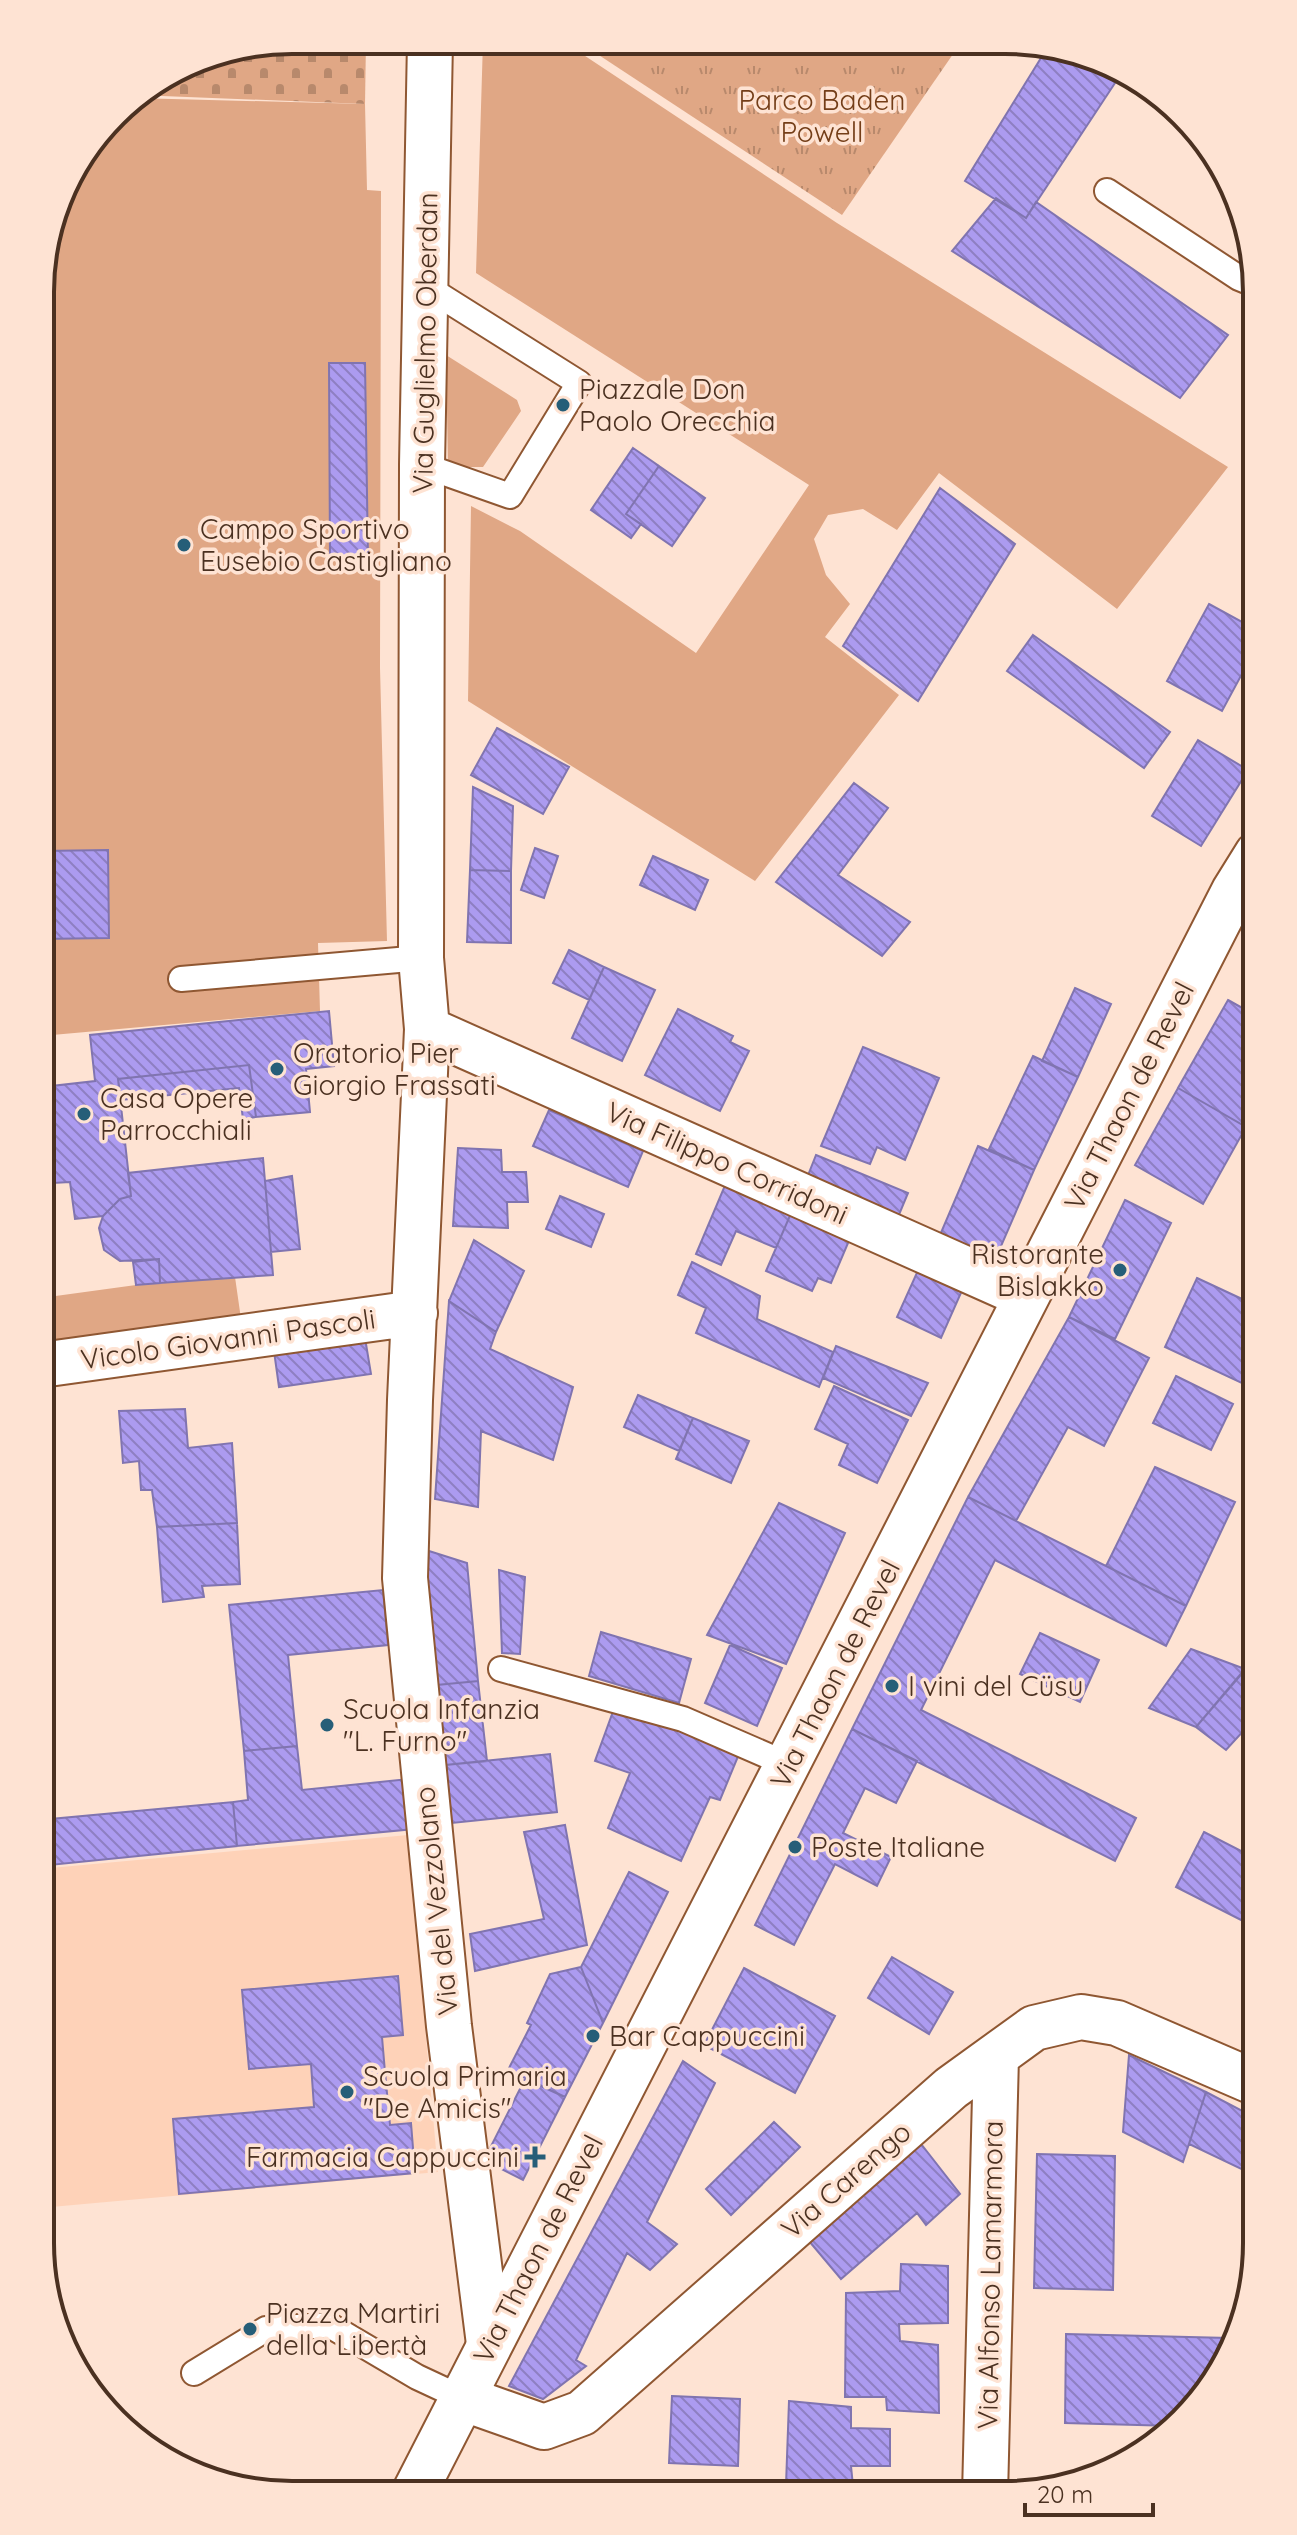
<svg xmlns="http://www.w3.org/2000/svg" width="1297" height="2535" viewBox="0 0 1297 2535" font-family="Quicksand,sans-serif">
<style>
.built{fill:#fed2b8}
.grass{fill:#e0a785}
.cemetery{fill:url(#cemetery-stones)}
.park{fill:url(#park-tufts)}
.building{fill:url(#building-back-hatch);stroke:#8074b0;stroke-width:2}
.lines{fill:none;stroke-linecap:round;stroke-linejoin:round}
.service-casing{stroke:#8f5732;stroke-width:28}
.minor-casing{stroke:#8f5732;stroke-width:48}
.secondary-casing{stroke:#8f5732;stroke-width:48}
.service{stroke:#fff;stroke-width:24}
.minor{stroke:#fff;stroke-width:44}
.secondary{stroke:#fff;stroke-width:44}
.poi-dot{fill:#265e78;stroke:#fee3d3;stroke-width:3}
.labels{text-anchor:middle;stroke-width:7;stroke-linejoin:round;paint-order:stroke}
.park-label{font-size:28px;fill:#743e18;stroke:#fee3d3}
.street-label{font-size:28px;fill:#4b3121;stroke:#fee3d3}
.poi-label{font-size:28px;fill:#4b3121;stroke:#fee3d3;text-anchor:start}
.rim{fill:none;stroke:#4b3121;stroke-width:4}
</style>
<defs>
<pattern id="cemetery-stones" width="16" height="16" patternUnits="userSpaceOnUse" patternTransform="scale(2)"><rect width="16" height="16" fill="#e0a785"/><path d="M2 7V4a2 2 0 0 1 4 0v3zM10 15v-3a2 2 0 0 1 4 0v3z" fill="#b8896c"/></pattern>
<pattern id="park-tufts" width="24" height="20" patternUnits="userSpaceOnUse" patternTransform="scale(2)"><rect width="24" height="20" fill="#e0a785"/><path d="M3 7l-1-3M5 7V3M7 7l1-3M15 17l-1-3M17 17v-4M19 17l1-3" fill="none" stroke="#b8896c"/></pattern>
<pattern id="building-back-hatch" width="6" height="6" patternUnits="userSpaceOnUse" patternTransform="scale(2)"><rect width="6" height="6" fill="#ac9bf0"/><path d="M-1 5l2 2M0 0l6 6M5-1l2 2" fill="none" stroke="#8e7fc2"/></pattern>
</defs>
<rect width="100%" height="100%" fill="#fee3d3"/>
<path class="built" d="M 408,1835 L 438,2172 L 40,2208 L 40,1869 Z"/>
<path class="grass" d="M 483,41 L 564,42 L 837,223 L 1228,467 L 1117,609 L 939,473 L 897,530 L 863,509 L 828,515 L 814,539 L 826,575 L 850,604 L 825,637 L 899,695 L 755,881 L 468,701 L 471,506 L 520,531 L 696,653 L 809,485 L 476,273 Z
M 134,98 L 365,104 L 367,190 L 381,191 L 380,668 L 387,941 L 318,943 L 320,1011 L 41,1036 L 42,259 L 66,180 L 125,103 Z
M 446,355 L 517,400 L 521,411 L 483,467 L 448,467 Z
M 235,1277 L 243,1333 L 43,1350 L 41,1298 L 136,1285 Z"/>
<path class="cemetery" d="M 292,40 L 366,40 L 365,104 L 137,95 L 196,59 Z"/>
<path class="park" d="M 579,42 L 960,44 L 842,215 Z"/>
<path class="building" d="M 1049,45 L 1054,45 L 1119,77 L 1026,218 L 965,181 Z
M 996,198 L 1026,218 L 1036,202 L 1228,335 L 1180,398 L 952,251 Z
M 329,363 L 365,363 L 368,559 L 330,559 Z
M 633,448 L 659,466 L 626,514 L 641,524 L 631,538 L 591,510 Z
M 659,466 L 705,498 L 672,546 L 626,514 Z
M 940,488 L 1015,544 L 918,701 L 843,646 Z
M 1209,604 L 1257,630 L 1257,646 L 1222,711 L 1167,681 Z
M 1033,635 L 1170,732 L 1144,768 L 1007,671 Z
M 497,728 L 569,767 L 543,814 L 471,775 Z
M 1198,740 L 1248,770 L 1201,846 L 1152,816 Z
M 854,783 L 888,808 L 838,875 L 910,922 L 882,956 L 776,882 Z
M 473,787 L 513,806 L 511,871 L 470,870 Z
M 535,848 L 558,856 L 544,898 L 521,890 Z
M 108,850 L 109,938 L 41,939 L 41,851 Z
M 653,856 L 708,880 L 695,910 L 640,885 Z
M 470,870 L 511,871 L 511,943 L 467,942 Z
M 569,950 L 604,967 L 589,1000 L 553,983 Z
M 604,967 L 655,990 L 622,1061 L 572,1038 Z
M 1075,988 L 1111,1004 L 1078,1077 L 1042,1061 Z
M 1228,1000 L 1257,1016 L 1257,1107 L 1246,1127 L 1178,1088 Z
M 678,1009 L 733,1036 L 730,1042 L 749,1051 L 720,1111 L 645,1075 Z
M 329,1011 L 334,1066 L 306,1069 L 310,1112 L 256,1117 L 249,1065 L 118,1079 L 131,1196 L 120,1199 L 103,1216 L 75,1219 L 70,1182 L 53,1183 L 43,1087 L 95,1081 L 90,1035 Z
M 863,1047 L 939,1078 L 905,1160 L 877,1147 L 870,1164 L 821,1146 Z
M 1033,1056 L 1078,1077 L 1034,1170 L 989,1149 Z
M 249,1065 L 256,1117 L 243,1119 L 239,1088 L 121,1100 L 118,1079 Z
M 1178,1088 L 1246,1127 L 1203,1204 L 1135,1165 Z
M 549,1110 L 643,1151 L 628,1187 L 533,1146 Z
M 978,1146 L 1034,1170 L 995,1260 L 940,1235 Z
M 458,1148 L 501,1150 L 502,1172 L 526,1172 L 528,1202 L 507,1202 L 508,1228 L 453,1226 Z
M 816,1155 L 908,1193 L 896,1222 L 805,1183 Z
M 263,1158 L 273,1275 L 160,1283 L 159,1259 L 120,1261 L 104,1250 L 99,1228 L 103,1216 L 120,1199 L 131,1196 L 128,1173 Z
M 292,1176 L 300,1249 L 271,1252 L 265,1181 Z
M 726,1183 L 792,1211 L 776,1248 L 736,1231 L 721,1265 L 696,1254 Z
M 560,1196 L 604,1214 L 591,1247 L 546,1229 Z
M 1125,1200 L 1171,1223 L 1115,1339 L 1069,1317 Z
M 792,1211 L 851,1236 L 831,1283 L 818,1278 L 812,1291 L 766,1271 Z
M 474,1240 L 524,1271 L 496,1332 L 449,1301 Z
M 159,1259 L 160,1283 L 136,1285 L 133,1262 Z
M 692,1262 L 760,1296 L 757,1319 L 833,1352 L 819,1387 L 696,1333 L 706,1308 L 678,1295 Z
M 920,1266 L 964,1286 L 941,1338 L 897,1317 Z
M 1197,1278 L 1257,1306 L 1257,1362 L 1246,1385 L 1165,1347 Z
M 449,1301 L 496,1332 L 490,1349 L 573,1387 L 553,1460 L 481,1431 L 478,1507 L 435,1499 Z
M 1069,1317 L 1149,1358 L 1104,1446 L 1068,1427 L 1016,1521 L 968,1497 Z
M 365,1338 L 371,1374 L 279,1387 L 274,1351 Z
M 836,1346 L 928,1383 L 911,1416 L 823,1378 Z
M 1176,1376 L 1233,1404 L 1211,1450 L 1153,1423 Z
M 834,1386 L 908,1420 L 877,1483 L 839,1465 L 848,1444 L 815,1429 Z
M 638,1395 L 693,1418 L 679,1451 L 624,1427 Z
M 50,1396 L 55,1468 L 41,1469 L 41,1397 Z
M 185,1409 L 188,1448 L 232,1443 L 237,1523 L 157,1527 L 152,1490 L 141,1490 L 139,1461 L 123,1463 L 119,1411 Z
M 693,1418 L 749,1441 L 731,1483 L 676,1459 Z
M 1155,1467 L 1235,1502 L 1186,1606 L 1106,1566 Z
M 968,1497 L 1186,1606 L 1166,1646 L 995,1560 L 921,1710 L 1136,1818 L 1115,1861 L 852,1729 Z
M 779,1503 L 845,1533 L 786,1664 L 707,1635 Z
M 237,1523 L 240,1584 L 202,1586 L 204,1597 L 163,1602 L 157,1527 Z
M 429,1551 L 467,1563 L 478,1681 L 437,1685 L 427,1593 Z
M 499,1570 L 525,1577 L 520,1654 L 502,1653 Z
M 383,1590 L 388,1645 L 288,1655 L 297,1746 L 244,1751 L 229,1605 Z
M 601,1632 L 691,1659 L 679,1703 L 589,1676 Z
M 1040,1633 L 1099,1660 L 1080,1702 L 1020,1674 Z
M 730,1645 L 782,1668 L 757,1726 L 705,1703 Z
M 1191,1649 L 1245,1669 L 1196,1727 L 1149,1708 Z
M 1257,1656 L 1257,1716 L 1226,1750 L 1196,1727 Z
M 478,1681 L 487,1761 L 446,1765 L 437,1685 Z
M 615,1706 L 739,1754 L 720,1800 L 710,1797 L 681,1861 L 608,1828 L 630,1773 L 595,1761 Z
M 852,1729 L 917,1761 L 896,1803 L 865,1788 L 843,1833 L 891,1857 L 877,1886 L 835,1864 L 794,1945 L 755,1925 Z
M 297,1746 L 302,1790 L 409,1779 L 414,1829 L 237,1846 L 233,1802 L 248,1800 L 244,1751 Z
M 550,1754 L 557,1812 L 452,1823 L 446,1765 Z
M 233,1802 L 237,1846 L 40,1866 L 40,1820 Z
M 565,1825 L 587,1945 L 475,1971 L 470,1934 L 544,1919 L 524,1832 Z
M 1204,1832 L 1257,1859 L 1257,1928 L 1176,1887 Z
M 629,1872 L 668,1892 L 603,2023 L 581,1967 Z
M 892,1957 L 953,1992 L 929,2034 L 868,1998 Z
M 581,1967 L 603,2023 L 565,2097 L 508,2070 L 531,2025 L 527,2023 L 550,1974 Z
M 744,1968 L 835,2016 L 795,2093 L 704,2045 Z
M 398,1976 L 403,2035 L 382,2037 L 385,2072 L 390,2125 L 411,2123 L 415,2173 L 179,2194 L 173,2119 L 314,2107 L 311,2064 L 249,2069 L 242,1990 Z
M 1129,2055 L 1206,2092 L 1183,2162 L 1123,2132 Z
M 683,2061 L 715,2083 L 647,2222 L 677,2244 L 650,2270 L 627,2253 L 576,2360 L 586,2366 L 543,2399 L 509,2386 Z
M 525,2079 L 565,2097 L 523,2180 L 484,2160 Z
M 1206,2092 L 1256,2118 L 1256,2176 L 1189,2144 Z
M 774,2122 L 800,2147 L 731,2215 L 706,2189 Z
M 918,2140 L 960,2194 L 926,2225 L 917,2213 L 841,2279 L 809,2241 Z
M 1037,2154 L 1115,2156 L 1113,2290 L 1034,2288 Z
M 901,2264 L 948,2266 L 948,2323 L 899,2324 L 900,2341 L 938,2345 L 939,2413 L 887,2410 L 886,2397 L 845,2397 L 846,2293 L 900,2291 Z
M 1066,2334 L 1229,2338 L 1229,2355 L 1205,2397 L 1174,2426 L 1065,2423 Z
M 672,2396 L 740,2399 L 738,2466 L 669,2463 Z
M 789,2401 L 851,2407 L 851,2428 L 890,2429 L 890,2466 L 851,2466 L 853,2486 L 786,2485 Z
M 1011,2486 L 1050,2488 L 1011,2494 Z"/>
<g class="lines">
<g class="service-casing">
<path id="service" d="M 1107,191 L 1239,278 L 1256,285
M 422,465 L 510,496 L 579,383 L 425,286
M 181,979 L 421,958
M 501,1669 L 683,1719 L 789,1765
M 194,2373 L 266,2329 L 329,2325 L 417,2377 L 462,2398"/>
</g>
<g class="minor-casing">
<path id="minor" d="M 430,41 L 422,465 L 421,958 L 427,1029 L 410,1400 L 405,1578 L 449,2026 L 489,2344
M 427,1029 L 1026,1296
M 41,1365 L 415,1313
M 462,2398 L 544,2427 L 582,2413 L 951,2088 L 1034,2028 L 1081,2017 L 1117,2023 L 1256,2083
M 985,2495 L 996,2056"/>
</g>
<g class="secondary-casing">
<path id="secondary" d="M 414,2493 C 688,1960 961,1425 1234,891 L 1257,854"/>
</g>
<use href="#service" class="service"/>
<use href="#minor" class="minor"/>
<use href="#secondary" class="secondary"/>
</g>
<g class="poi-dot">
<circle cx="563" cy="405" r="8"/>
<circle cx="184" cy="545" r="8"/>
<circle cx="277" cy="1069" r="8"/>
<circle cx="84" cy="1114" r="8"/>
<circle cx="1120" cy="1270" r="8"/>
<circle cx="892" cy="1686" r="8"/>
<circle cx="327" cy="1725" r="8"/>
<circle cx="795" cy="1847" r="8"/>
<circle cx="593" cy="2036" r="8"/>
<circle cx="347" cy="2092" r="8"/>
<path d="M531 2145h8v8h8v8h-8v8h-8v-8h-8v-8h8z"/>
<circle cx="250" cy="2329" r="8"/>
</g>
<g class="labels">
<g class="park-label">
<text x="822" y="110">Parco Baden<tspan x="822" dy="32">Powell</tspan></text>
</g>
<g class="street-label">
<text transform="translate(425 343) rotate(-89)" y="10">Via Guglielmo Oberdan</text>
<text transform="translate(1129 1096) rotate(-63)" y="10">Via Thaon de Revel</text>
<text transform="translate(727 1163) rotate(24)" y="10">Via Filippo Corridoni</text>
<text transform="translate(228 1339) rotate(-8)" y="10">Vicolo Giovanni Pascoli</text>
<text transform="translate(835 1674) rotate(-63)" y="10">Via Thaon de Revel</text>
<text transform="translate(436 1901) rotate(-96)" y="10">Via del Vezzolano</text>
<text transform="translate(846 2180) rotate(-41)" y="10">Via Carengo</text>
<text transform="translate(538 2249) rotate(-63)" y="10">Via Thaon de Revel</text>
<text transform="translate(990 2275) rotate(-89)" y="10">Via Alfonso Lamarmora</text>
</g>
<g class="poi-label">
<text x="579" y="399">Piazzale Don<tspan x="579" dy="32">Paolo Orecchia</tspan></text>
<text x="200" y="539">Campo Sportivo<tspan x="200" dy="32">Eusebio Castigliano</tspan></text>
<text x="293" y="1063">Oratorio Pier<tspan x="293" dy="32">Giorgio Frassati</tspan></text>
<text x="100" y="1108">Casa Opere<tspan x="100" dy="32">Parrocchiali</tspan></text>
<text x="1104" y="1264" text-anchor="end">Ristorante<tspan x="1104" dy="32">Bislakko</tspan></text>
<text x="908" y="1696">I vini del Cüsu</text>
<text x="343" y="1719">Scuola Infanzia<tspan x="343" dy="32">"L. Furno"</tspan></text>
<text x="811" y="1857">Poste Italiane</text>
<text x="609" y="2046">Bar Cappuccini</text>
<text x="363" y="2086">Scuola Primaria<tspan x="363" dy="32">"De Amicis"</tspan></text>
<text x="519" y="2167" text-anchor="end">Farmacia Cappuccini</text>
<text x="266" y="2323">Piazza Martiri<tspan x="266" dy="32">della Libertà</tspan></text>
</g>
</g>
<path d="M0 0H1297V2535H0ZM292 54H1005A238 238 0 0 1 1243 292V2243A238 238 0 0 1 1005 2481H292A238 238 0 0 1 54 2243V292A238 238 0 0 1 292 54Z" fill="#fee3d3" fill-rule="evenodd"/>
<path class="rim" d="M292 54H1005A238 238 0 0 1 1243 292V2243A238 238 0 0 1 1005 2481H292A238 238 0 0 1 54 2243V292A238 238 0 0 1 292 54Z"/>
<path d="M1025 2503v12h128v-12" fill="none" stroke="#4b3121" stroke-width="4"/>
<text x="1037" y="2503" font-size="24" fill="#4b3121" stroke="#fee3d3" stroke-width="6" paint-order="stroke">20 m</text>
</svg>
